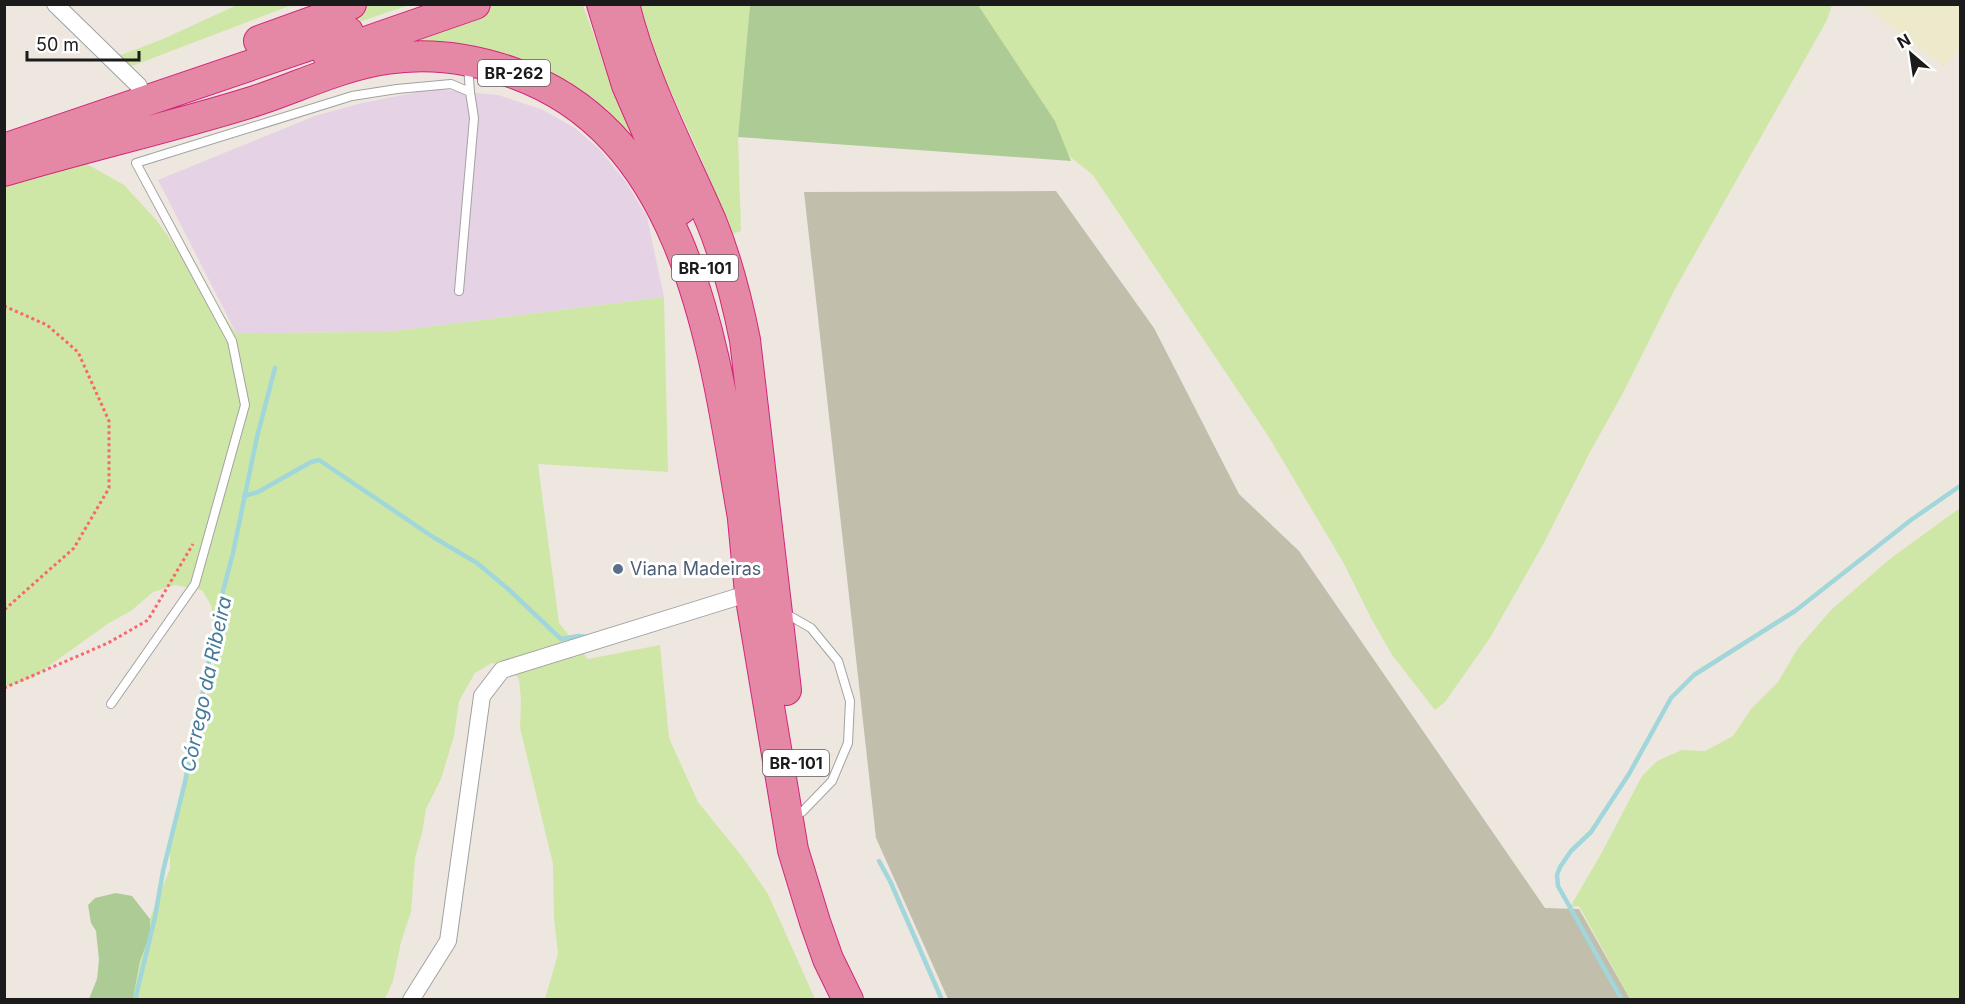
<svg xmlns="http://www.w3.org/2000/svg" width="1965" height="1004" viewBox="0 0 1965 1004" font-family="Inter,sans-serif">
<style>
.industrial{fill:#e6d2e5}
.construction{fill:#c1beac}
.farmland{fill:#eceacb}
.grass{fill:#cfe7a6}
.forest{fill:#adcc95}
.lines{fill:none;stroke-linecap:round;stroke-linejoin:round}
.stream{stroke:#a1d6da;stroke-width:4.5}
.lane-casing{stroke:#a2a2a2;stroke-width:10}
.street-casing{stroke:#a2a2a2;stroke-width:18}
.highway-casing{stroke:#d3267a;stroke-width:32}
.path{stroke:#f7676d;stroke-width:3;stroke-dasharray:3 3;stroke-linecap:butt}
.lane{stroke:#fff;stroke-width:8}
.street{stroke:#fff;stroke-width:16}
.highway{stroke:#e488a6;stroke-width:30}
.service-dot{fill:#5c6f8a;stroke:#fff;stroke-width:2}
.labels{text-anchor:middle;stroke-width:6;stroke-linejoin:round;paint-order:stroke}
.shield{fill:#fff;stroke:#5f5f5f;stroke-width:1.5}
.shield-label{font-size:16px;font-weight:bold;fill:#1b1b1b}
.service-label{font-size:18px;fill:#4e5e75;stroke:#fff;text-anchor:start}
.water-label{font-size:20px;font-style:italic;fill:#447b99;stroke:#fff}
</style>
<rect width="100%" height="100%" fill="#ede7e0"/>
<path class="industrial" d="M 433,89 L 498,95 L 543,110 L 575,128 L 599,149 L 626,182 L 647,217 L 664,297 L 387,332 L 236,333 L 158,180 L 315,116 L 362,103 Z"/>
<path class="construction" d="M 1056,191 L 1154,328 L 1239,494 L 1299,551 L 1545,908 L 1579,909 L 1630,999 L 948,999 L 876,838 L 804,192 Z"/>
<path class="farmland" d="M 1863,5 L 1960,5 L 1960,47 L 1945,67 Z"/>
<path class="grass" d="M 237,5 L 292,5 L 116,72 L 102,48 L 121,55 L 163,39 Z
M 364,5 L 409,5 L 181,83 Z
M 496,5 L 583,5 L 612,86 L 638,145 L 482,56 L 195,107 Z
M 640,5 L 750,5 L 738,137 L 741,231 L 733,234 L 697,149 L 659,66 Z
M 978,5 L 1832,5 L 1827,20 L 1675,289 L 1623,393 L 1590,452 L 1545,541 L 1490,638 L 1445,702 L 1435,710 L 1392,655 L 1371,618 L 1343,562 L 1267,434 L 1093,175 L 1069,156 L 1055,121 Z
M 68,158 L 87,164 L 124,185 L 158,222 L 236,333 L 387,332 L 664,297 L 668,472 L 538,464 L 559,623 L 588,659 L 660,645 L 669,738 L 698,802 L 744,859 L 768,894 L 815,999 L 545,999 L 558,954 L 554,917 L 553,864 L 520,728 L 521,701 L 519,679 L 508,666 L 492,663 L 475,673 L 459,701 L 454,736 L 441,779 L 426,809 L 422,833 L 415,858 L 411,912 L 401,942 L 393,981 L 385,999 L 133,999 L 140,961 L 150,935 L 150,919 L 170,869 L 170,839 L 219,648 L 211,605 L 202,590 L 175,585 L 153,592 L 131,611 L 109,623 L 32,678 L 5,687 L 5,180 Z
M 1960,508 L 1960,999 L 1630,999 L 1579,906 L 1570,907 L 1601,854 L 1642,776 L 1657,761 L 1682,750 L 1705,751 L 1733,736 L 1751,709 L 1778,682 L 1798,648 L 1831,610 L 1891,558 Z"/>
<path class="forest" d="M 750,5 L 978,5 L 1055,121 L 1071,161 L 738,137 Z
M 116,893 L 132,896 L 150,919 L 150,935 L 140,961 L 133,999 L 89,999 L 97,979 L 99,960 L 96,931 L 91,923 L 88,905 L 95,898 Z"/>
<g class="lines">
<path class="stream" d="M 244,496 L 258,492 L 311,462 L 319,460 L 433,537 L 477,563 L 507,588 L 561,639 L 579,636 L 587,637
M 879,861 L 890,881 L 942,1000
M 135,1000 L 155,917 L 163,871 L 185,782 L 222,595 L 233,553 L 257,437 L 275,368
M 1622,1000 L 1558,886 L 1557,875 L 1560,867 L 1571,851 L 1591,832 L 1629,774 L 1671,698 L 1694,675 L 1795,611 L 1911,520 L 1960,486"/>
<g class="lane-casing">
<path id="lane" d="M 468,66 L 470,92
M 783,612 L 811,628 L 838,661 L 850,701 L 848,743 L 832,781 L 802,812
M 111,704 L 195,584 L 245,405 L 232,341 L 136,163 L 352,96 L 397,89 L 451,84 L 470,92 L 474,118 L 459,291"/>
</g>
<g class="street-casing">
<path id="street" d="M 55,4 L 139,86
M 411,1000 L 448,941 L 482,696 L 502,670 L 750,593"/>
</g>
<g class="highway-casing">
<path id="highway" d="M 602,4 L 627,85 L 681,209
M 624,4 C 643,81 680,150 711,221 C 727,260 737,300 745,340 L 786,690
M 259,41 L 317,20 L 351,4
M 328,55 L 475,4
M 4,149 L 348,32
M 4,171 C 87,146 172,127 255,101 C 298,87 340,66 386,59 C 430,52 475,59 516,74 C 692,138 715,359 743,518
M 741,498 L 750,593 L 793,850 L 815,922 L 828,959 L 848,1000"/>
</g>
<path class="path" d="M 4,306 L 47,325 L 78,352 L 109,421 L 109,488 L 74,548 L 4,610
M 4,688 L 108,643 L 148,620 L 193,544"/>
<use href="#lane" class="lane"/>
<use href="#street" class="street"/>
<use href="#highway" class="highway"/>
</g>
<circle class="service-dot" cx="618" cy="569" r="6"/>
<g class="labels">
<g class="shield">
<rect x="478" y="60" width="72" height="26" rx="4.5"/>
<rect x="672" y="255" width="66" height="26" rx="4.5"/>
<rect x="763" y="750" width="66" height="26" rx="4.5"/>
</g>
<g class="shield-label">
<text x="514" y="79">BR-262</text>
<text x="705" y="274">BR-101</text>
<text x="796" y="769">BR-101</text>
</g>
<g class="service-label">
<text x="630" y="575">Viana Madeiras</text>
</g>
<g class="water-label">
<text transform="translate(206 684) rotate(-78)" y="7">Córrego da Ribeira</text>
</g>
</g>
<rect width="1965" height="1004" fill="none" stroke="#1b1b1b" stroke-width="12"/>
<g transform="translate(1911 54) rotate(331)" stroke="#ffffff" stroke-width="4.5" paint-order="stroke">
<path d="M0-4.5L10 22L0 15L-10 22Z" fill="#1b1b1b"/>
<text y="-9" font-size="16" font-weight="bold" text-anchor="middle" fill="#1b1b1b">N</text>
</g>
<path d="M27 51v9h112v-9" fill="none" stroke="#1b1b1b" stroke-width="3"/>
<text x="36" y="51" font-size="18" fill="#1b1b1b" stroke="#ffffff" stroke-width="4.5" paint-order="stroke">50 m</text>
</svg>
